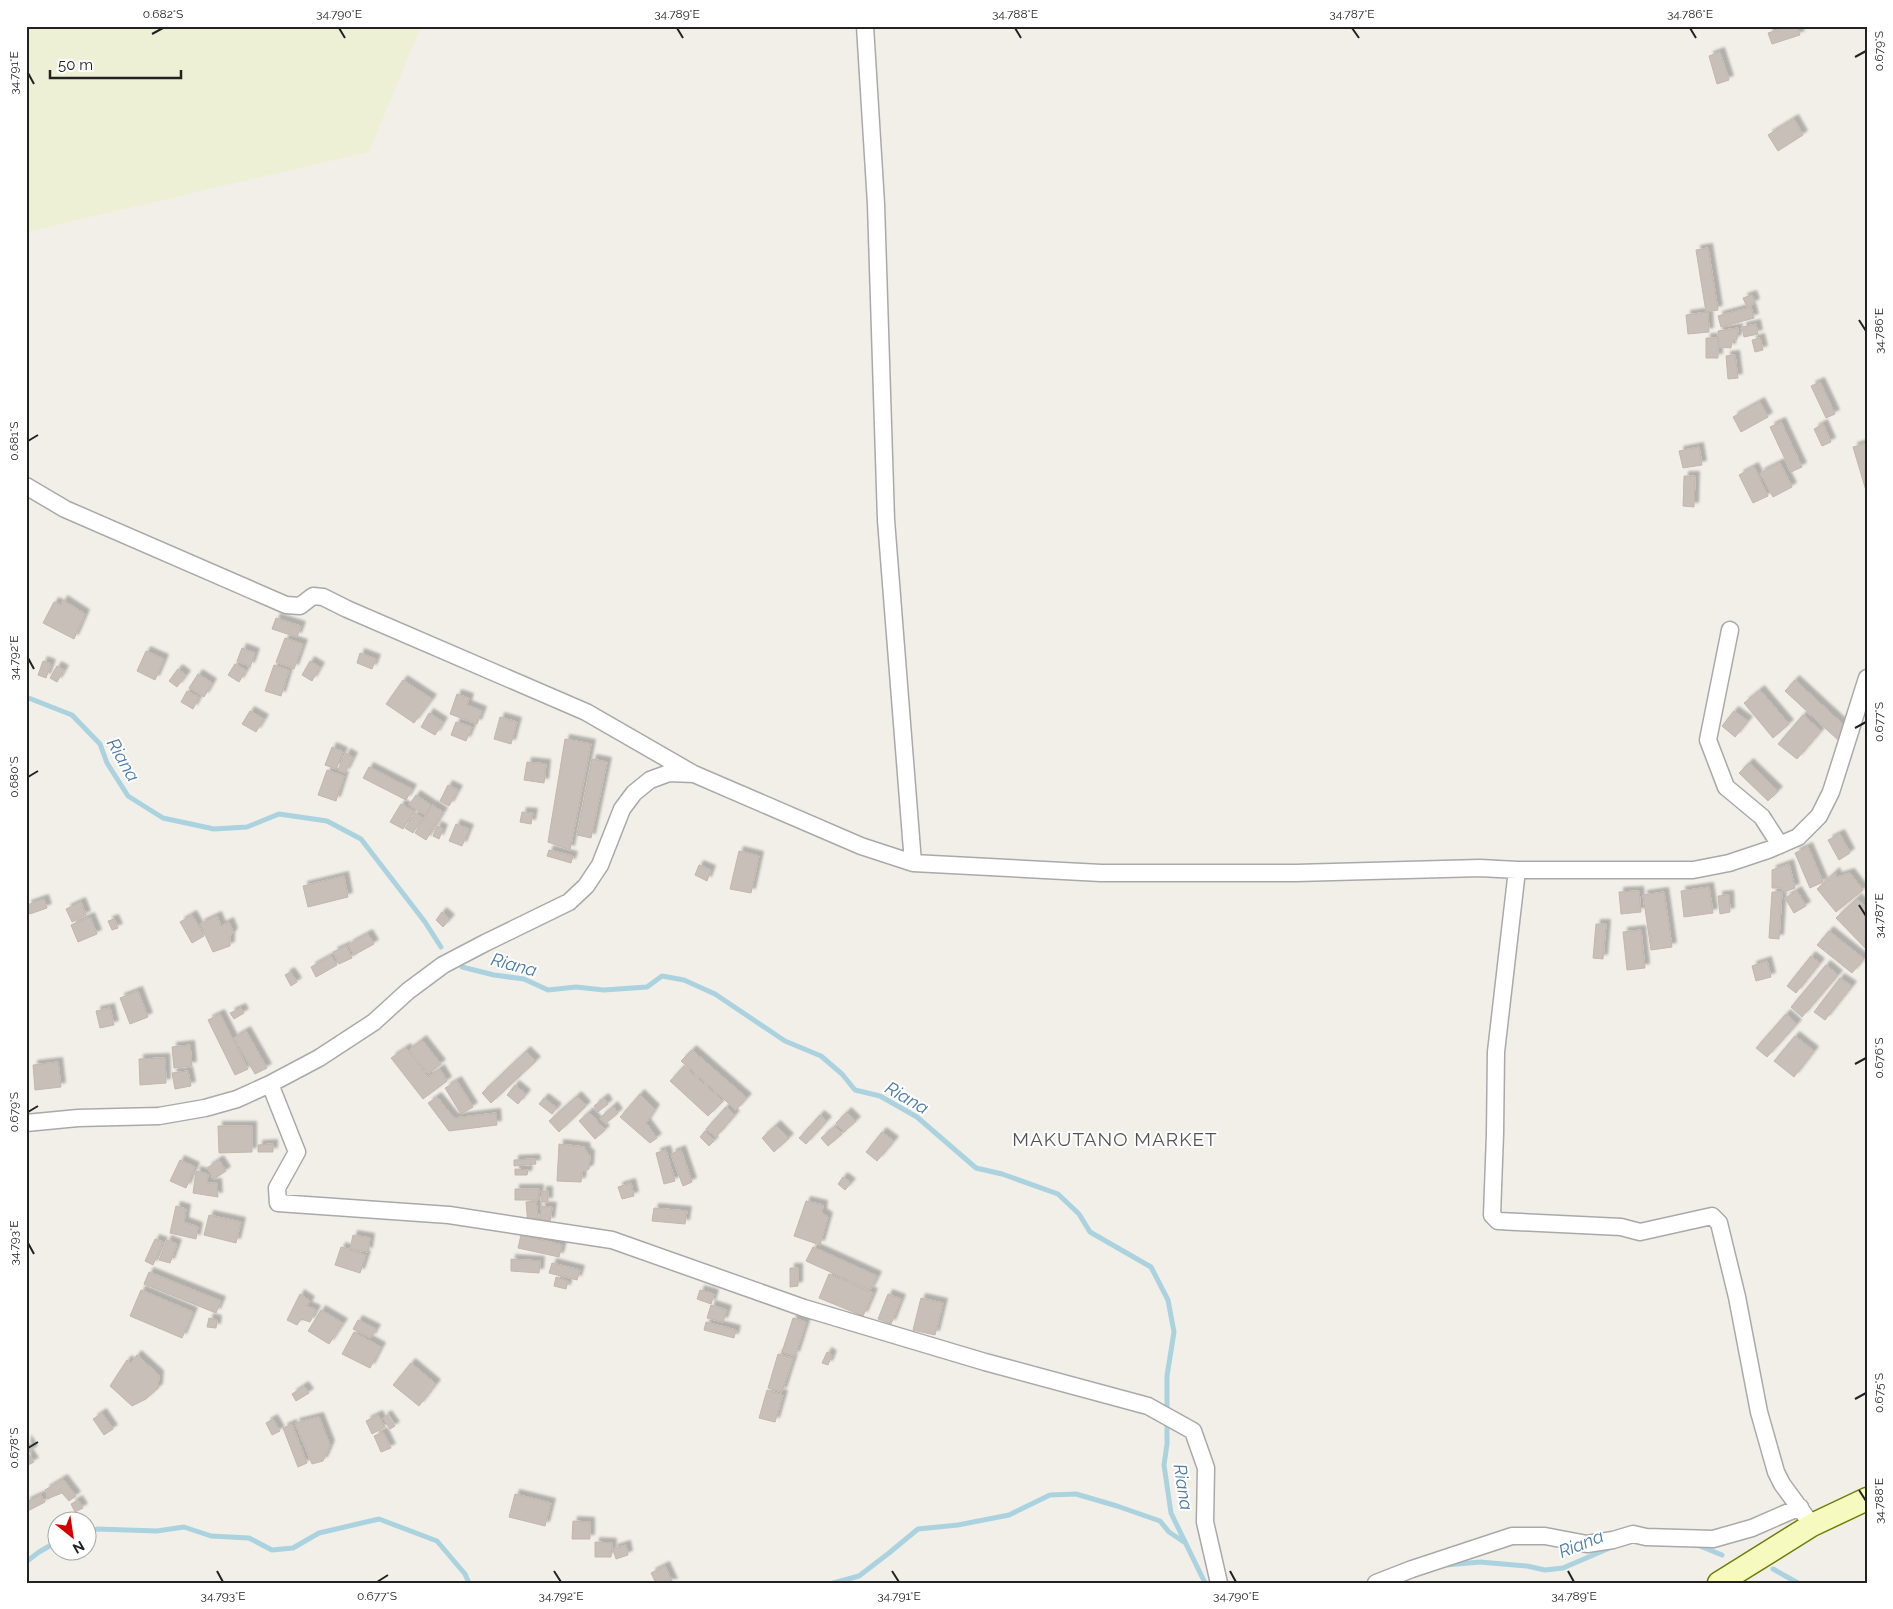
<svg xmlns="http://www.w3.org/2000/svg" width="1893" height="1609" viewBox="0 0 1893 1609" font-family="Raleway,sans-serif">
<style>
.farmland{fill:#eef0d5}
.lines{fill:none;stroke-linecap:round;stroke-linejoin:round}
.stream{stroke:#aad3df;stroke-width:5}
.building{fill:#c7bfb8;stroke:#c4b6ab;filter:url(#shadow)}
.minor-casing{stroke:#a9a9a9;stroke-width:19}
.secondary-casing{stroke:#707d05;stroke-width:25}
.minor{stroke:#fff;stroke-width:16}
.secondary{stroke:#f7fabf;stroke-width:22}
.ticks{fill:none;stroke:#222;stroke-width:2}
.labels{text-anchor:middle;stroke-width:4;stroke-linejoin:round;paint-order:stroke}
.water-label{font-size:18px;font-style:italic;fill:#4a7aab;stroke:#fff}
.quarter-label{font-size:19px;letter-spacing:1px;fill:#555;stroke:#fff}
.neatline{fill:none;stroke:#222;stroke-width:2}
.ticks-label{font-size:12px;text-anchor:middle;fill:#222}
</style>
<defs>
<filter id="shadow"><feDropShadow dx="4.5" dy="-4.5" stdDeviation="1" flood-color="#0004"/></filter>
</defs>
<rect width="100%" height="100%" fill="#f2efe9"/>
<path class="farmland" d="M 26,26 L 421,26 L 369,152 L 26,232 Z"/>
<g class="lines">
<path class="stream" d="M 26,697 L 72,715 L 100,744 L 107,763 L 128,796 L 163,818 L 214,829 L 247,827 L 279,814 L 327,821 L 361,839 L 425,922 L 441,947
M 462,967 L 494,975 L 524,979 L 548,990 L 576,987 L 604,990 L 647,987 L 662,976 L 684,980 L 715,994 L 785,1041 L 821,1056 L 842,1074 L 855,1090 L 880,1096 L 917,1117 L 976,1168 L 1002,1174 L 1058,1194 L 1079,1214 L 1090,1232 L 1151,1267 L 1168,1300 L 1174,1332 L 1167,1376 L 1167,1413
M 1167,1420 L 1167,1444 L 1164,1465 L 1171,1513 L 1205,1583
M 88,1532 L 97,1529 L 157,1531 L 184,1527 L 211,1536 L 249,1538 L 272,1550 L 293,1548 L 319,1533 L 379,1519 L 437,1541 L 465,1574 L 469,1583
M 1695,1544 L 1722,1555
M 26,1562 L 39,1552 L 58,1541
M 1446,1565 L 1480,1562 L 1527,1566 L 1545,1570 L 1563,1568 L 1612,1547
M 1773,1569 L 1798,1583
M 833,1583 L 859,1576 L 889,1553 L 918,1529 L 958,1525 L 1009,1515 L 1050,1495 L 1076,1494 L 1117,1506 L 1160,1521 L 1169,1532 L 1184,1542"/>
</g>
<path class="building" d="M 1791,26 L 1797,26 L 1800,35 L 1772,44 L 1768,33 Z
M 1720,52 L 1729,80 L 1717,84 L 1709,56 Z
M 1794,119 L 1803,135 L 1778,151 L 1768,135 Z
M 1708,248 L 1718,310 L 1706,312 L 1696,250 Z
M 1752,295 L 1755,303 L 1747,307 L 1743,298 Z
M 1751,307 L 1754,318 L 1721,327 L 1718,316 Z
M 1708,312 L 1709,332 L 1688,334 L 1686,315 Z
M 1756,324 L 1758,334 L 1744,337 L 1742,327 Z
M 1738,328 L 1737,339 L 1732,341 L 1731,348 L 1719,347 L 1718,331 Z
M 1706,338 L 1718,338 L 1718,358 L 1706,358 Z
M 1760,338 L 1763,350 L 1755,352 L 1752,340 Z
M 1735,355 L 1738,378 L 1728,379 L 1726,356 Z
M 1820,382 L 1835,414 L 1826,418 L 1811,386 Z
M 1760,402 L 1768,417 L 1741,432 L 1733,417 Z
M 1781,422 L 1802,467 L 1791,472 L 1770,427 Z
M 1823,424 L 1831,442 L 1822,446 L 1814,429 Z
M 1867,443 L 1867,494 L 1853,447 Z
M 1699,447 L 1702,465 L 1683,468 L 1679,451 Z
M 1780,463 L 1792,487 L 1773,497 L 1760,473 Z
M 1754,467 L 1768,496 L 1753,503 L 1739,475 Z
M 1684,476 L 1695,476 L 1694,507 L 1683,506 Z
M 63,600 L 85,614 L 74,639 L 43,623 L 54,602 L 61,605 Z
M 276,618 L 301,626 L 297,637 L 272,629 Z
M 285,638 L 303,644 L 294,669 L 276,662 Z
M 242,648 L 255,653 L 250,667 L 237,661 Z
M 146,651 L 164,659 L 155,680 L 137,671 Z
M 360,653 L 376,659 L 372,669 L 357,663 Z
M 43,661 L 51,664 L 46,678 L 38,675 Z
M 310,661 L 320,667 L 312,681 L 302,675 Z
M 235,664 L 246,670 L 239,682 L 228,675 Z
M 274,665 L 289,670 L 281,696 L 265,691 Z
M 57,666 L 64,670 L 57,682 L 50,678 Z
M 178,669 L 186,675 L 177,687 L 169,681 Z
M 198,674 L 212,683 L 204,697 L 189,688 Z
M 403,680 L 432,699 L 414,723 L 386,704 Z
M 1795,680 L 1848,729 L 1838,740 L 1785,691 Z
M 1760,690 L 1789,724 L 1773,738 L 1744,703 Z
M 187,691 L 199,697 L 193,709 L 181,702 Z
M 457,694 L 469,698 L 467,705 L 482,711 L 477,724 L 450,714 Z
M 250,711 L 264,719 L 256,732 L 242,724 Z
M 1734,711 L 1748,721 L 1735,737 L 1722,726 Z
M 429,713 L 443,722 L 435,735 L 421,727 Z
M 1803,715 L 1821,731 L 1797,759 L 1778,744 Z
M 500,717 L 517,722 L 511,744 L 494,739 Z
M 456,722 L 472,727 L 466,741 L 451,735 Z
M 565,739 L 591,744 L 570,850 L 548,842 Z
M 332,747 L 343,752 L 336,769 L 325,765 Z
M 346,753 L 353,757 L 345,773 L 338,770 Z
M 592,759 L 607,762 L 591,838 L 577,835 Z
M 527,762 L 546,764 L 544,783 L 524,780 Z
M 1749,763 L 1778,791 L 1768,801 L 1739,773 Z
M 369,767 L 412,789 L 406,800 L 363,778 Z
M 327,770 L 344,776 L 336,801 L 318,795 Z
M 448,785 L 458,790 L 449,806 L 440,801 Z
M 416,795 L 431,805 L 425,815 L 409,805 Z
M 401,804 L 414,811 L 403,829 L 390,822 Z
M 432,805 L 443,812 L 426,840 L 415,833 Z
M 522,812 L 533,813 L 531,824 L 520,822 Z
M 416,813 L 423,818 L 413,833 L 405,828 Z
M 456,824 L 469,829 L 462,846 L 449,841 Z
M 437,826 L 443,829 L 439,839 L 433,836 Z
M 1840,834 L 1850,853 L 1839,860 L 1828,840 Z
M 1808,847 L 1823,882 L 1810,888 L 1795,853 Z
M 549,850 L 573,856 L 571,863 L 547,856 Z
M 739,851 L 759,856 L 751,893 L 730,889 Z
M 1789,864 L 1795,888 L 1784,892 L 1781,888 L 1772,888 L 1772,870 Z
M 699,865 L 711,870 L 707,881 L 695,875 Z
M 1835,872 L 1837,877 L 1850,873 L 1863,890 L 1836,912 L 1817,889 Z
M 344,876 L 348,897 L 308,907 L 303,886 Z
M 1709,887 L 1713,913 L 1684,917 L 1681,891 Z
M 1639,891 L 1641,912 L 1621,914 L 1619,892 Z
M 1797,891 L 1806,906 L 1794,913 L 1785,898 Z
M 1664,892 L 1672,947 L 1651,950 L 1643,895 Z
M 1772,892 L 1782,892 L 1779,939 L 1769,938 Z
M 1729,895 L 1730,912 L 1720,914 L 1718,896 Z
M 1857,898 L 1867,909 L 1867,950 L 1836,918 Z
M 44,899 L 47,908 L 30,914 L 27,905 Z
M 81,902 L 86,915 L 72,922 L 66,909 Z
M 442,912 L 450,919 L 443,927 L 436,920 Z
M 192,915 L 204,936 L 192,943 L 180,922 Z
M 217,916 L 221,926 L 229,922 L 233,932 L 230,937 L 230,946 L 213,952 L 200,924 Z
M 90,917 L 97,934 L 78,942 L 71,925 Z
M 114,919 L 118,928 L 112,930 L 108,921 Z
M 1596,924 L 1606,924 L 1603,959 L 1593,958 Z
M 1641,930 L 1645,968 L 1627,970 L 1623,932 Z
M 1829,931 L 1864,959 L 1852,973 L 1817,945 Z
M 368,934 L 374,944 L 354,955 L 348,945 Z
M 346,946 L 352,958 L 339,964 L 333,952 Z
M 331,956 L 337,965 L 316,977 L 311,967 Z
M 1811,956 L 1820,963 L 1796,993 L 1787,986 Z
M 1767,961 L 1771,977 L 1756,981 L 1752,966 Z
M 1826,965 L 1838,975 L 1802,1017 L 1791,1007 Z
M 290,972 L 297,982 L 291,986 L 285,975 Z
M 1840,978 L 1852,986 L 1825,1020 L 1814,1012 Z
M 138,991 L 148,1017 L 130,1024 L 120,998 Z
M 110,1008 L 114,1025 L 100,1028 L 96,1011 Z
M 241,1008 L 244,1013 L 234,1019 L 230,1013 Z
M 220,1014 L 248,1069 L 235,1075 L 208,1020 Z
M 1786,1014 L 1797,1024 L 1767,1057 L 1756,1048 Z
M 246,1031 L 267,1068 L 255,1074 L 234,1038 Z
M 1795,1036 L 1814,1051 L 1794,1077 L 1774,1061 Z
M 422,1040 L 441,1064 L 428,1074 L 409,1050 Z
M 190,1045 L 192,1066 L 174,1068 L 172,1047 Z
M 406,1048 L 428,1077 L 440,1069 L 447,1081 L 423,1099 L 391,1058 Z
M 692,1050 L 747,1098 L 736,1110 L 681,1061 Z
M 526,1051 L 536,1061 L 491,1103 L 482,1093 Z
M 165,1058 L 166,1083 L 140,1085 L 139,1059 Z
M 58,1062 L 61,1087 L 35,1090 L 33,1065 Z
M 684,1066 L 723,1101 L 708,1116 L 670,1081 Z
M 188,1071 L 191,1086 L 175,1089 L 172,1073 Z
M 457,1081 L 473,1107 L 461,1114 L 445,1088 Z
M 515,1085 L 526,1094 L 518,1104 L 507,1095 Z
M 640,1094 L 655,1109 L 646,1123 L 657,1138 L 650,1143 L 620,1117 Z
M 577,1096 L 586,1106 L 559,1132 L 549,1121 Z
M 437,1097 L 454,1118 L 496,1113 L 497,1125 L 449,1131 L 428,1103 Z
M 544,1098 L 557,1108 L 552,1114 L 539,1104 Z
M 604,1098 L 608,1104 L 598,1112 L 594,1106 Z
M 613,1106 L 618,1113 L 605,1124 L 600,1118 Z
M 726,1107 L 735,1115 L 716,1137 L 706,1129 Z
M 589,1112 L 605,1130 L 595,1139 L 579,1121 Z
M 847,1112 L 856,1121 L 844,1132 L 836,1123 Z
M 820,1115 L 827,1121 L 806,1144 L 799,1138 Z
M 776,1125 L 789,1138 L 774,1152 L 762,1138 Z
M 218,1126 L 252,1126 L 252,1152 L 219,1153 Z
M 835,1126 L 842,1134 L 828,1146 L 821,1138 Z
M 705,1131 L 714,1141 L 709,1146 L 700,1137 Z
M 882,1132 L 894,1141 L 877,1161 L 866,1152 Z
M 273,1144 L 273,1152 L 258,1152 L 258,1145 Z
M 559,1144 L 585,1147 L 586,1152 L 590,1155 L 589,1169 L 582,1172 L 581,1182 L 557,1181 Z
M 666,1150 L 675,1181 L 664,1184 L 656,1153 Z
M 681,1150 L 692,1182 L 683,1186 L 671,1154 Z
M 535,1159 L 536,1164 L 514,1166 L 514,1160 Z
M 180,1160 L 195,1167 L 186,1188 L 170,1181 Z
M 219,1160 L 226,1171 L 214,1179 L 207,1168 Z
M 515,1169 L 528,1170 L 527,1175 L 515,1175 Z
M 196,1171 L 208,1174 L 207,1183 L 217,1183 L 218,1197 L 193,1193 Z
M 843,1177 L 851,1183 L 845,1190 L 838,1184 Z
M 631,1183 L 634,1196 L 622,1199 L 618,1187 Z
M 515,1189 L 539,1189 L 538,1200 L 515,1200 Z
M 542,1191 L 548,1191 L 548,1202 L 541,1202 Z
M 536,1201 L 539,1224 L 528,1225 L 526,1202 Z
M 806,1201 L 823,1205 L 822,1213 L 828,1217 L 820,1245 L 794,1236 Z
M 176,1206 L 186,1209 L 184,1222 L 198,1227 L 196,1239 L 170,1233 Z
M 541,1206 L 552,1207 L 550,1222 L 540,1221 Z
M 654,1208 L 687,1211 L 685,1224 L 652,1221 Z
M 209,1215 L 241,1222 L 236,1243 L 204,1235 Z
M 353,1235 L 370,1238 L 368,1252 L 350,1249 Z
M 521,1235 L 562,1245 L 559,1257 L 518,1248 Z
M 155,1239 L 163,1242 L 153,1265 L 145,1261 Z
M 167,1240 L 177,1244 L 170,1263 L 159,1260 Z
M 341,1247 L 366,1255 L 360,1273 L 335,1265 Z
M 813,1247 L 877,1276 L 870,1290 L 806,1261 Z
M 511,1259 L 540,1261 L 539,1273 L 511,1271 Z
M 552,1263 L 580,1270 L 577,1280 L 549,1273 Z
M 790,1268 L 798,1268 L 798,1286 L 790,1287 Z
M 149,1272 L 221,1301 L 216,1313 L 144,1284 Z
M 829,1274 L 873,1293 L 863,1316 L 819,1298 Z
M 556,1277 L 568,1281 L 566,1289 L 554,1286 Z
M 141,1290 L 193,1312 L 182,1338 L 130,1316 Z
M 700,1290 L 714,1294 L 711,1304 L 697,1299 Z
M 300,1294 L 310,1301 L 307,1306 L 316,1310 L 310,1322 L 301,1319 L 297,1325 L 287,1320 Z
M 888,1294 L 901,1299 L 891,1324 L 878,1319 Z
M 921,1298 L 943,1303 L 935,1335 L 913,1330 Z
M 711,1305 L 727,1310 L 723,1322 L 707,1318 Z
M 321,1310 L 343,1323 L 329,1344 L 308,1331 Z
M 209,1318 L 217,1320 L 216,1328 L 207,1327 Z
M 793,1318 L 806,1322 L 795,1356 L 782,1352 Z
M 358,1320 L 376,1329 L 371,1338 L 353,1329 Z
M 706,1322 L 736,1330 L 734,1338 L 704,1330 Z
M 354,1332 L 381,1347 L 370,1368 L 342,1354 Z
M 827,1352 L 832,1355 L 828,1365 L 822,1363 Z
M 778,1354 L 793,1358 L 782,1392 L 768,1388 Z
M 137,1355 L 159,1375 L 158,1388 L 146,1399 L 132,1406 L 110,1386 L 127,1360 L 131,1363 Z
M 411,1363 L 436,1384 L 419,1406 L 393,1385 Z
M 304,1386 L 309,1393 L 296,1401 L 292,1394 Z
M 767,1390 L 783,1395 L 775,1422 L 759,1418 Z
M 102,1413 L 113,1429 L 104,1435 L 93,1419 Z
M 378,1415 L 385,1427 L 372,1434 L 366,1421 Z
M 387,1415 L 395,1426 L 390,1429 L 383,1418 Z
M 319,1417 L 330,1445 L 323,1461 L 312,1464 L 295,1423 Z
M 273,1419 L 280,1431 L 272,1435 L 266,1423 Z
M 292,1424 L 307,1463 L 298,1467 L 283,1428 Z
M 383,1432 L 391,1448 L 381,1452 L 374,1436 Z
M 27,1440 L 33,1450 L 28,1453 L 34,1462 L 26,1466 Z
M 63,1479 L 76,1496 L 69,1501 L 62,1493 L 47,1499 L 47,1493 L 45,1490 Z
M 515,1494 L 551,1503 L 545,1526 L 509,1517 Z
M 41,1495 L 45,1502 L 26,1512 L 26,1502 Z
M 78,1500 L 83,1508 L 75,1512 L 71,1504 Z
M 573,1521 L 590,1522 L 590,1539 L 572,1539 Z
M 595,1542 L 612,1543 L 611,1557 L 595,1557 Z
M 626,1545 L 628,1555 L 616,1559 L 613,1549 Z
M 665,1566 L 673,1583 L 656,1583 L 651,1573 Z"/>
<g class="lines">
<g class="minor-casing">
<path id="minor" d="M 865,26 L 876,204 L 886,520 L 913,863
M 26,486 L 65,509 L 286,605 L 300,606 L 313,596 L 323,597 L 347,609 L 586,712 L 692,773
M 1730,630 L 1708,740 L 1726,787 L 1762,817 L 1780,845
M 1517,870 L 1496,1052 L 1495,1134 L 1492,1215 L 1498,1221 L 1621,1227 L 1640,1232 L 1712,1216 L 1719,1223 L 1737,1297 L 1759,1412 L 1776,1472 L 1782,1484 L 1812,1525
M 270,1084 L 297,1152 L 277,1188 L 278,1203 L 449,1215 L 612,1240 L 804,1308 L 985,1362 L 1148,1406 L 1193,1431 L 1206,1468 L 1205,1522 L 1219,1583
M 26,1123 L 78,1118 L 159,1116 L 205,1108 L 237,1099 L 270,1084 L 319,1058 L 374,1022 L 408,991 L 443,965 L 485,943 L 569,902 L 586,886 L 600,865 L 622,809 L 634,793 L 650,780 L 669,773 L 694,774 L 861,846 L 913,863 L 1101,873 L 1296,873 L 1480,868 L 1517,870 L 1693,870 L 1729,863 L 1768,850 L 1798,837 L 1819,816 L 1831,792 L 1867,678
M 1376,1583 L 1412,1569 L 1512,1536 L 1545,1536 L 1587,1544 L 1613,1540 L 1633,1534 L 1646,1537 L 1713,1539 L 1752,1528 L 1800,1507"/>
</g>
<g class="secondary-casing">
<path id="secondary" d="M 1719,1583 L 1812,1525 L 1867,1499"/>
</g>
<use href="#minor" class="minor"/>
<use href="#secondary" class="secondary"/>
</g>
<path class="ticks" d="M 339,28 L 345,38M 677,28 L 683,38M 1015,28 L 1021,38M 1352,28 L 1359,38M 1690,28 L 1696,38M 152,34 L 163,28M 1855,57 L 1866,51M 28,73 L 34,84M 1859,320 L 1866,331M 28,441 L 38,435M 28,658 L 34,669M 1855,728 L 1866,722M 28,777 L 38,771M 1859,905 L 1866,916M 1855,1064 L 1866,1058M 28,1112 L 38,1106M 28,1243 L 34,1254M 1855,1399 L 1866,1393M 28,1448 L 38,1442M 1859,1490 L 1866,1501M 217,1571 L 223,1582M 554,1571 L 561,1582M 892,1571 L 899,1582M 1230,1571 L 1236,1582M 1568,1571 L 1574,1582M 377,1582 L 388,1575"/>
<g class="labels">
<g class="water-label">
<text transform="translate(123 760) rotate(60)" y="6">Riana</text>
<text transform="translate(514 965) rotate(15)" y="6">Riana</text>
<text transform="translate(907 1098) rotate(30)" y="6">Riana</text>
<text transform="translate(1183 1487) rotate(81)" y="6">Riana</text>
<text transform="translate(1581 1544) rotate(-22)" y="6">Riana</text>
</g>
<g class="quarter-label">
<text x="1115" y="1146">MAKUTANO MARKET</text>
</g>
</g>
<rect width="1893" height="1609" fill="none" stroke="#ffffff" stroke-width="55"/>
<g transform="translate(72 1536) rotate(150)"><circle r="24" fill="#ffffff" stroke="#a7a7a7"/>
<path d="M0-4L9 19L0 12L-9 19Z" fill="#d40000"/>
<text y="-8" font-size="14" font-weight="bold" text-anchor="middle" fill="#222222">N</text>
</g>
<path d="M50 70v8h131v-8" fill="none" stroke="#222222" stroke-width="2.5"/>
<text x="58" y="70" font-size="15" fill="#222222" stroke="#ffffff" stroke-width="4" paint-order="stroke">50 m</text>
<rect x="28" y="28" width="1838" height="1554" class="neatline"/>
<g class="ticks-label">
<text x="163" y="18">0.682°S</text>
<text x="339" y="18">34.790°E</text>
<text x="677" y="18">34.789°E</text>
<text x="1015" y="18">34.788°E</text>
<text x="1352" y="18">34.787°E</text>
<text x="1690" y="18">34.786°E</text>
<text transform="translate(1879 51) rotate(-90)" y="4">0.679°S</text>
<text transform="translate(14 73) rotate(-90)" y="4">34.791°E</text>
<text transform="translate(1879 331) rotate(-90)" y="4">34.786°E</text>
<text transform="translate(14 441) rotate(-90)" y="4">0.681°S</text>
<text transform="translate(14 658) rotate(-90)" y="4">34.792°E</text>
<text transform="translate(1879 722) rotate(-90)" y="4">0.677°S</text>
<text transform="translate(14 777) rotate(-90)" y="4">0.680°S</text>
<text transform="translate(1879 916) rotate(-90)" y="4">34.787°E</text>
<text transform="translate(1879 1058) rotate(-90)" y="4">0.676°S</text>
<text transform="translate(14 1112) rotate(-90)" y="4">0.679°S</text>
<text transform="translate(14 1243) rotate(-90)" y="4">34.793°E</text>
<text transform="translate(1879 1393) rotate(-90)" y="4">0.675°S</text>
<text transform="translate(14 1448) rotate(-90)" y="4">0.678°S</text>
<text transform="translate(1879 1501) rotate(-90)" y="4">34.788°E</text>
<text x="223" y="1600">34.793°E</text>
<text x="377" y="1600">0.677°S</text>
<text x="561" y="1600">34.792°E</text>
<text x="899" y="1600">34.791°E</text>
<text x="1236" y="1600">34.790°E</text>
<text x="1574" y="1600">34.789°E</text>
</g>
</svg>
